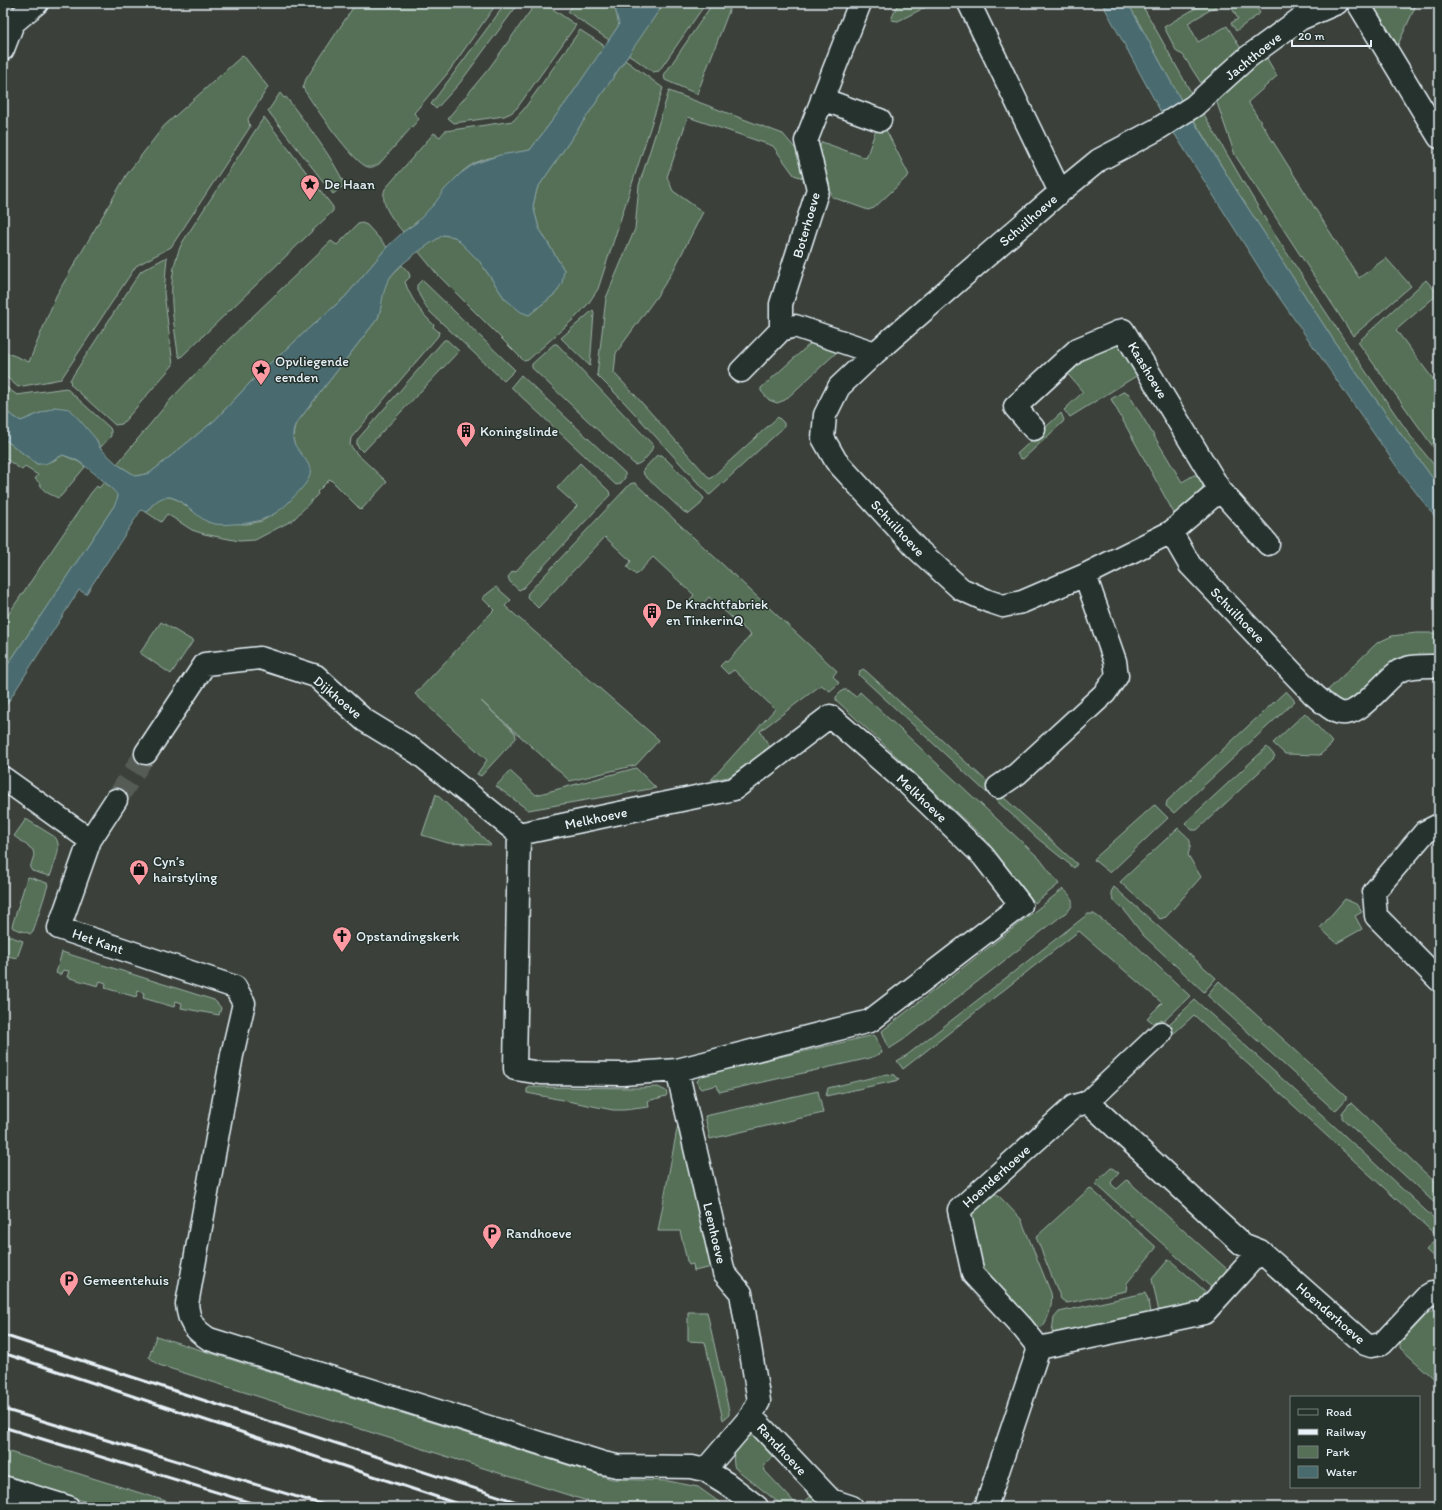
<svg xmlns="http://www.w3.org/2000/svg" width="1442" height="1510" viewBox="0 0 1442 1510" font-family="Itim,sans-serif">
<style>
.green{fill:#557057;stroke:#9eb0a8}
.water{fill:#486b6e;stroke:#88a1a5}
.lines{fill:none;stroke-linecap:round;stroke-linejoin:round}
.minor-tunnel{stroke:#555b56;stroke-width:22;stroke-dasharray:22 11;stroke-linecap:butt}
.minor-casing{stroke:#e8f1f8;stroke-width:25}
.minor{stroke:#26332d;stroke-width:22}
.rail{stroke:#e8f1f8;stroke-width:3}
.labels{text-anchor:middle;stroke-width:3;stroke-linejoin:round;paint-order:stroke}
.street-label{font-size:14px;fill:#e8f1f8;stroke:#26332d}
.poi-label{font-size:14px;fill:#e8f1f8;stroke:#26332d;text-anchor:start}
</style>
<rect width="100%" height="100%" fill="#3b413a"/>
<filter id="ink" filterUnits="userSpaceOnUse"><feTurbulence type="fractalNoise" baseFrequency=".025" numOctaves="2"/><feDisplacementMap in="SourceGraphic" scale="8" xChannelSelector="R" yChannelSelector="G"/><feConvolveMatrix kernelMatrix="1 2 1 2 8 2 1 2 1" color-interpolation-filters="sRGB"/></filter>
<g filter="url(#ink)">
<path class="green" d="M 356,3 L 497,3 L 447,74 L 414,113 L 419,119 L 379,164 C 375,166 372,168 368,167 C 354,164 312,103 303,88 L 306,79 Z
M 506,3 L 519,3 L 459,84 L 436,109 L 431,104 Z
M 536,3 L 544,3 L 576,25 L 517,108 L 511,113 L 504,116 L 454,123 L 448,118 L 490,67 Z
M 574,3 L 614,3 L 619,25 L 609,40 L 568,12 Z
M 664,3 L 706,3 L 659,71 L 653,72 L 628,54 Z
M 713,3 L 732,3 L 697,94 L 665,80 L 664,75 Z
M 898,3 L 934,3 L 898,21 L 891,20 Z
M 1128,3 L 1141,3 L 1193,96 L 1182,102 Z
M 1204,3 L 1222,3 L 1188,23 L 1198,42 L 1227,26 L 1243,52 L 1206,85 L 1201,83 L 1183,55 L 1177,52 L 1164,27 Z
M 1229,3 L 1254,3 L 1260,13 L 1236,31 L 1231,23 L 1238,19 Z
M 1377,3 L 1417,3 L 1395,51 L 1375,12 Z
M 580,30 L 605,46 L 567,101 L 530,150 C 512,154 488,156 473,164 C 456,174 447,189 435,204 C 426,215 415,224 403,232 C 394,221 379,204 385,189 L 434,133 L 440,137 L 445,131 L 513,121 L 524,109 Z
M 243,55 L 268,87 L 248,119 L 250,127 L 171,247 L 136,266 L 61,379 L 18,387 L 3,374 L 3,351 L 29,362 L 56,296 L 127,174 L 164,126 Z
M 1265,55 L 1277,76 L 1248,102 L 1359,278 L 1386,258 L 1411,286 L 1353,336 L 1235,155 L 1216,100 Z
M 625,60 L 663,88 L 598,289 L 588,304 L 576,317 L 528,360 L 524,361 L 437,274 L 418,251 L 443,235 L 455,237 L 480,262 L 505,299 L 529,315 L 556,293 L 564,270 L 539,228 L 533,206 L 537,189 Z
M 669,91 L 783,134 L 800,154 L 806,179 L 794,175 L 773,146 L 688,117 L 667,177 L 673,191 L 703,212 L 673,271 L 657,296 L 616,353 L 614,373 L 634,394 L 710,479 L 778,417 L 784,423 L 784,427 L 711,494 L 709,495 L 624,402 L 597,375 L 606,298 L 635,229 L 639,185 Z
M 280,93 L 284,98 L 286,97 C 307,125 330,153 345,185 L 333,194 L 268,111 Z
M 1202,111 L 1242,180 L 1273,232 L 1355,356 L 1412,438 L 1439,471 L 1439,487 L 1340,350 L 1235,188 L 1192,117 Z
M 264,117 L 333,207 L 333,211 L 180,358 L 178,354 C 173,316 165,279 182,243 Z
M 878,124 L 885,128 L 909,175 L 874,208 L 868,210 L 832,197 L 819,148 L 822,142 L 866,158 Z
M 362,223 L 367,225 L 387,247 L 345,297 L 309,328 L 286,350 L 264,368 L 215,420 L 150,473 L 136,476 L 117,464 L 171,399 L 223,345 L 331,241 L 337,245 L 358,224 Z
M 167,257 L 164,293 L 173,365 L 122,424 L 115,425 L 71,385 L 70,380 L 141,271 Z
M 402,265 L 409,273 L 410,277 L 405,282 C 411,299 421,313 434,325 L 433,327 L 439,332 L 438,336 L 351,438 L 350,445 L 357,454 L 387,482 L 361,510 L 330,479 L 317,492 L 318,494 L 293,520 L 255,540 L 239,541 L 204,534 L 192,530 L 167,514 L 161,522 L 146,512 L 156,501 L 163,497 L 170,497 L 178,500 L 208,522 L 247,524 L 262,521 L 277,512 L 294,443 L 293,437 L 295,425 L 378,318 C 382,307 381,295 386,284 C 389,277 397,270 402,265 Z
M 422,280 L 515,370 L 504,381 L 428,310 L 421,298 L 417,290 L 417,285 Z
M 1426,280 L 1438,294 L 1396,330 L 1439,387 L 1439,455 L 1358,342 Z
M 593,310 L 594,313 L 590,366 L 561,338 Z
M 444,340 L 447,340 L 459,351 L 363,452 L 357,446 L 357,440 Z
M 812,342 L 838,351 L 785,400 L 777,403 L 769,400 L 761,391 L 761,388 Z
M 554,344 L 557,344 L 653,445 C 652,453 642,464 635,465 L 532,368 L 532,364 Z
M 1119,344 L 1141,373 L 1070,417 L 1064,410 L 1083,392 L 1066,372 L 1085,355 Z
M 521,375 L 625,473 L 625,478 L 620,484 L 616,485 L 511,387 Z
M 3,385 L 17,395 L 66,388 L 110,428 L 111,431 L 111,436 L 100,448 L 96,439 L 55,407 L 21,421 L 3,410 Z
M 1123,392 L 1128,393 L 1182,482 L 1194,475 L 1198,475 L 1203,484 L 1202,490 L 1175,515 L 1111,399 Z
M 1061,413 L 1064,420 L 1063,422 L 1023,459 L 1020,458 L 1017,454 Z
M 3,438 L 37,464 L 53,461 L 63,455 L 79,462 L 85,467 L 61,496 L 58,498 C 54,496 46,493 43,489 C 40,485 40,482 35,479 L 38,475 L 25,467 L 22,470 L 3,457 Z
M 657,455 L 662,455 L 704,498 L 701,504 L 689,514 L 684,512 L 644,475 L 643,470 Z
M 580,463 L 609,491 L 610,495 L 523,588 L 519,590 L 510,582 L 508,577 L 513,571 L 515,572 L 577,506 L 557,488 Z
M 104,482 L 117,493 L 118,500 L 3,672 L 3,622 L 91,493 L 97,486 L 99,488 Z
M 633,483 L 635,483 L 837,671 L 833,676 L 839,683 L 830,691 L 821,685 L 760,731 L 770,747 L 729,777 L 711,780 L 775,709 L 734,670 L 728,674 L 720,666 L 725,661 L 727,662 L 751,635 L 709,597 L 698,609 L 689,601 L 694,595 L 653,557 L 636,575 L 627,567 L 631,561 L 605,537 L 538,608 L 527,597 L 528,593 L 630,484 Z
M 496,587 L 511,600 L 505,606 L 659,740 L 636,765 L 570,781 L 481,701 L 515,733 L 516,738 L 481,776 L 477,774 L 487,760 L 415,694 L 494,610 L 482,598 Z
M 161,622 L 193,641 L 171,674 L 140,653 Z
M 1416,633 L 1439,633 L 1439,655 L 1406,656 L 1393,661 L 1348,702 L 1339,702 L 1327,694 L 1328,690 L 1377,643 L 1392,636 Z
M 863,669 L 866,671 L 993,787 L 989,793 L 987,793 L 859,675 L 860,671 Z
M 843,690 L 847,690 L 856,697 L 860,692 L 1039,858 L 1059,884 L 1035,903 L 985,839 L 836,700 L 836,697 Z
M 1286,691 L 1295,701 L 1174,813 L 1166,806 L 1167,801 Z
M 1305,713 L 1331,741 L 1332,744 L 1320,755 L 1285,754 L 1273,743 Z
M 1267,747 L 1275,756 L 1273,759 L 1197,830 L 1192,830 L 1185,823 Z
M 636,768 L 656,788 L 528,810 L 496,786 L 510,771 L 536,795 Z
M 436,794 L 491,845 L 448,843 L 422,835 Z
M 1001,795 L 1077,864 L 1074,868 L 1037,838 L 996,800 L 996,797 Z
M 1155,805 L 1168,818 L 1110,873 L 1095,861 L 1094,859 L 1153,806 Z
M 26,819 L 55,837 C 63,847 54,863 51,874 L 49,876 L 32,871 L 30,868 L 34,855 L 33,850 L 14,836 Z
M 1178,828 C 1190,840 1193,838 1188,855 L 1201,877 L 1166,917 L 1160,919 L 1120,882 Z
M 29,877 L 47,883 L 48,885 L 33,932 L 31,934 L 13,928 L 12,926 L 27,878 Z
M 1114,887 L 1216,978 L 1204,992 L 1143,935 L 1125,911 L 1113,900 L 1111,892 Z
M 1063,889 C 1071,895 1076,902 1069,910 L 903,1040 L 889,1049 L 882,1031 Z
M 1345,899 L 1358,905 L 1362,912 L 1355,916 L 1362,929 L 1337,943 L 1320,928 Z
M 1088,914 L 1094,914 L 1129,939 L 1190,996 L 1158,1027 L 1147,1018 L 1162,1003 L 1079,931 L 903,1069 L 897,1061 L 907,1055 Z
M 3,934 L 23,941 L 17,958 L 3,955 Z
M 62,952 L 214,1000 L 218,1004 L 221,1008 L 219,1015 L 181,1008 L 182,1003 L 176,1001 L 174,1007 L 143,998 L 144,993 L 138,991 L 136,997 L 105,988 L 106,983 L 100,981 L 98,986 L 67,977 L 69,971 L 63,970 L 60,975 L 56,973 Z
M 1219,981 L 1346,1096 L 1346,1099 L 1337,1109 L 1334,1110 L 1207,995 Z
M 1195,1000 L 1332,1124 L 1439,1223 L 1439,1262 L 1426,1250 L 1438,1237 L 1194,1015 L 1172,1035 L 1167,1029 L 1167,1026 Z
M 874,1035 L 876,1037 L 882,1053 L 870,1058 L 719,1092 L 717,1085 L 701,1089 L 699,1087 L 697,1081 L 702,1075 Z
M 887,1074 L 895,1075 L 899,1080 L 826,1096 L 828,1088 Z
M 530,1087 L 639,1088 L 658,1087 L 666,1091 L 667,1094 L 666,1096 L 648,1101 L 649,1107 L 624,1110 L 613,1110 L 527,1093 L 527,1089 Z
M 818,1091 L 823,1113 L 710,1139 L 705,1116 Z
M 1352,1103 L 1439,1186 L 1439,1207 L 1342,1118 L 1342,1113 L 1349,1104 Z
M 678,1124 L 681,1124 L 712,1267 L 694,1271 L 693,1264 L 689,1265 L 687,1261 L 680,1231 L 658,1231 Z
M 1111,1168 L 1112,1168 L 1119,1173 L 1111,1182 L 1112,1185 L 1117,1189 L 1127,1180 L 1228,1270 L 1213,1289 L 1096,1184 L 1097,1181 Z
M 1090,1188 L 1155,1246 L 1156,1248 L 1127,1283 L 1126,1291 L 1067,1303 L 1061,1299 L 1036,1237 Z
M 993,1193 L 998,1195 L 1021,1219 L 1051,1293 C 1053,1303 1049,1319 1042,1327 L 1035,1326 L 984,1272 L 977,1248 L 971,1215 L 974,1210 Z
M 1168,1260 L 1171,1261 L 1206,1292 L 1207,1294 L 1202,1302 L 1195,1305 L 1159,1312 L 1152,1279 Z
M 1145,1293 L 1148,1300 L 1150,1314 L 1055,1335 L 1052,1331 L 1054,1318 L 1059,1312 Z
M 1438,1309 L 1439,1309 L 1439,1383 L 1400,1348 L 1400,1343 L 1429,1312 Z
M 688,1312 L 707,1312 L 729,1411 L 729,1415 L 723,1420 L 705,1342 L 688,1341 Z
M 156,1336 L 612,1479 L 668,1481 L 698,1487 L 726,1507 L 606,1507 L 159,1365 L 149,1357 Z
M 751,1436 L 758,1437 L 773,1455 L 774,1456 L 764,1465 L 765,1471 L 796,1504 L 801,1505 L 811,1496 L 813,1497 L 820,1504 L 817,1507 L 784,1507 L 735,1468 C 730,1455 738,1439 751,1436 Z
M 3,1450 L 185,1507 L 102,1507 L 3,1475 Z"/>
<path class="water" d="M 614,3 L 664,3 L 537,189 L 533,206 L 539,228 L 564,270 L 562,283 L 556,293 L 529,315 L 521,312 L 505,299 L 480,262 L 455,237 L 443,235 C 427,246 393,266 386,285 C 382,296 382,307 378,318 L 295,425 C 293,431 292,437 294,443 C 299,454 315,465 309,478 C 305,486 296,494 290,501 C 274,518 255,524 232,524 C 224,525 216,525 208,522 C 195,516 185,500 170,497 C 159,496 152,505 146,512 L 141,510 L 86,594 L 79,590 L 3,710 L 3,672 L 114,506 L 118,497 C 116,490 86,466 78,461 C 73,458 68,457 63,455 L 45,464 L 37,464 L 3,438 L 3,410 L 21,421 L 55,407 L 70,409 L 96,439 L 100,448 L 117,464 L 136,476 L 150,473 L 215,420 L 264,368 L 286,350 L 309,328 L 345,297 L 387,247 L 403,232 L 416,223 L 435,203 L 445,189 L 460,174 L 474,164 L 500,155 L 530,150 L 567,101 L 619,25 Z
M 1102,3 L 1128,3 L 1182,102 L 1235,188 L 1340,350 L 1439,487 L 1439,522 L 1404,477 L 1265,277 L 1162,114 Z"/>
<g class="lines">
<path class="minor-tunnel" d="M 116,800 L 146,753"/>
<g class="minor-casing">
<path id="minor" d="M 969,3 L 1060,192
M 1358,3 L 1439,137
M 3,13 L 13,23 L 3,49
M 13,23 L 37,3
M 822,99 L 880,120
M 781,330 L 781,304 L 818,189 L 806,141 L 860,3
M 741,371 L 781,330 L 795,326 L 875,353
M 1034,429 L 1015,407 L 1078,349 L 1123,330 L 1220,490 L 1268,544
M 1220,490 L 1171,532 L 1085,575 L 1022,602 L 1003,606 L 988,601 L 961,589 L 916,548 L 836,461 L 823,438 L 825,415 L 839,387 L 875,353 L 1060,192 L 1099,160 L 1156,130 L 1194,106 L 1248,57 L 1300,19 L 1337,3
M 1171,532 L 1190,565 L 1312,693 C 1320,700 1328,708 1337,712 C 1358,721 1383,681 1399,671 C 1411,665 1426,666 1439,666
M 830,716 L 908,784 L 983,856 L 1021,905 L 870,1021 L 677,1070 L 623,1074 L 541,1073 L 515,1069 L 519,834 L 734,789 Z
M 146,753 L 205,664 L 260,658 L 316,676 L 364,720 L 418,753 L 519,834
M 3,778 L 90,840 L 59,928 L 235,987 L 244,1003 L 232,1055 L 187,1304 C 189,1322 193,1329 209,1339 L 603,1463 L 617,1466 L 692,1467 L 705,1470 L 726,1483 L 757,1507
M 998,787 L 1017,774 L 1105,693 L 1117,676 L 1115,661 L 1085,575
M 1439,825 L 1425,832 L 1374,892 L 1376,916 L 1439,980
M 90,840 L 116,800
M 677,1070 L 724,1273 L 741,1293 L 759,1401 L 751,1416 L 705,1470
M 1088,1102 L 1161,1033
M 1039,1348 L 1204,1313 L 1260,1251
M 751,1416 L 831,1500 L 852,1507
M 3,1487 L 68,1507
M 986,1507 L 1039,1348 L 1023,1328 L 973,1274 L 959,1210 L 1074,1106 L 1088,1102 L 1242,1244 L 1260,1251 L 1365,1344 L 1371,1346 L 1382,1344 L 1427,1296 L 1432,1293 L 1439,1293"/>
</g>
<use href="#minor" class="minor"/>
<path class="rail" d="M 3,1335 L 532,1507
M 3,1353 L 467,1507
M 3,1409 L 331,1507
M 3,1427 L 265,1507"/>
</g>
</g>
<defs>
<g id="sight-pin" transform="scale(1)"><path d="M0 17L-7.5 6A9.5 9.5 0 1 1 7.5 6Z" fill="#ff9aa2" stroke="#26332d"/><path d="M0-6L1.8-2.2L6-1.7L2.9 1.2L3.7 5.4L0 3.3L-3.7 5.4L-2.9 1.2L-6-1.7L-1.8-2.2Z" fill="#111"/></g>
<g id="building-pin" transform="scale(1)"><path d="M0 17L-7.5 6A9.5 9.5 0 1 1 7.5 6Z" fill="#ff9aa2" stroke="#26332d"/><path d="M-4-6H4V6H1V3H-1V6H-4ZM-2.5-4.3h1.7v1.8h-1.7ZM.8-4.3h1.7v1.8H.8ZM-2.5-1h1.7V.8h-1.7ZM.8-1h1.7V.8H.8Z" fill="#111"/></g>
<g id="shop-pin" transform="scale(1)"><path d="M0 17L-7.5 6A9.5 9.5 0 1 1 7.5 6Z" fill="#ff9aa2" stroke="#26332d"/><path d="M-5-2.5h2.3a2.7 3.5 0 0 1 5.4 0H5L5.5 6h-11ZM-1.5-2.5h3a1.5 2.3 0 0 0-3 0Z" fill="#111"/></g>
<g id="church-pin" transform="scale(1)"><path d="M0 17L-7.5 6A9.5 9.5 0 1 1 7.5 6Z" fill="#ff9aa2" stroke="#26332d"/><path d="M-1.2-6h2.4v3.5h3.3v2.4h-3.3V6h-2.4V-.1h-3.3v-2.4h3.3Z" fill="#111"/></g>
<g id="parking-pin" transform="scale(1)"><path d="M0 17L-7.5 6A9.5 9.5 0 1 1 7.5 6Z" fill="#ff9aa2" stroke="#26332d"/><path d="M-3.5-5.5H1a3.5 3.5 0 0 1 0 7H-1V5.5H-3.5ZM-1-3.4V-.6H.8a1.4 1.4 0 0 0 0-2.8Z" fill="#111"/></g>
</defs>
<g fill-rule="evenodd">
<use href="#sight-pin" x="310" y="184"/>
<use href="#sight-pin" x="261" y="369"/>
<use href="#building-pin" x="466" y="431"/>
<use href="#building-pin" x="652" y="612"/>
<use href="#shop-pin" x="139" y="869"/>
<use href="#church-pin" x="342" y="936"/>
<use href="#parking-pin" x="492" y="1233"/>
<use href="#parking-pin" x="69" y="1280"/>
</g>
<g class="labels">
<g class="street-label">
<text transform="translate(1253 56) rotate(-39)" y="5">Jachthoeve</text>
<text transform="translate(1028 220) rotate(-41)" y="5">Schuilhoeve</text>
<text transform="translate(806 225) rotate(-74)" y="5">Boterhoeve</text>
<text transform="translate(1148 370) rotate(59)" y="5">Kaashoeve</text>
<text transform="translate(898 528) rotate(47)" y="5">Schuilhoeve</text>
<text transform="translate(1238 615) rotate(46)" y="5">Schuilhoeve</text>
<text transform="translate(338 697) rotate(40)" y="5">Dijkhoeve</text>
<text transform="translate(922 798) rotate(43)" y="5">Melkhoeve</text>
<text transform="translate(596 818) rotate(-12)" y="5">Melkhoeve</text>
<text transform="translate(98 941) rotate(19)" y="5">Het Kant</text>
<text transform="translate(996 1176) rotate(-42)" y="5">Hoenderhoeve</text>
<text transform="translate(715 1233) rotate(77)" y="5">Leenhoeve</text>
<text transform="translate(1331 1313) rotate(41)" y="5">Hoenderhoeve</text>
<text transform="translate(782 1449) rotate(47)" y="5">Randhoeve</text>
</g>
<g class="poi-label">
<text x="324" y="189">De Haan</text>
<text x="275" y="366">Opvliegende<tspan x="275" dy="16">eenden</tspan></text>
<text x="480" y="436">Koningslinde</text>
<text x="666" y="609">De Krachtfabriek<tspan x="666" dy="16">en TinkerinQ</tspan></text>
<text x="153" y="866">Cyn’s<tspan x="153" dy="16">hairstyling</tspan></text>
<text x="356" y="941">Opstandingskerk</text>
<text x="506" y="1238">Randhoeve</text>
<text x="83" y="1285">Gemeentehuis</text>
</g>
</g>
<rect width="1442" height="1510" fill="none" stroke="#26332d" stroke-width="16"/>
<rect x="8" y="8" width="1426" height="1494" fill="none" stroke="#e8f1f8" stroke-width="1.5" filter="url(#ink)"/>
<rect x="1290" y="1396" width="130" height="92" fill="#26332d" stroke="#747f7e"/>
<rect x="1298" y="1409" width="20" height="6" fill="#26332d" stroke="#747f7e"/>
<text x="1326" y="1416" font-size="12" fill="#e8f1f8">Road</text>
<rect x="1298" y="1429" width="20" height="6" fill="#e8f1f8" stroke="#747f7e"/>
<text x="1326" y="1436" font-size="12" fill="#e8f1f8">Railway</text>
<rect x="1298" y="1446" width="20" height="12" fill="#557057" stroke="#747f7e"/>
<text x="1326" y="1456" font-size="12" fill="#e8f1f8">Park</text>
<rect x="1298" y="1466" width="20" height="12" fill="#486b6e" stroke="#747f7e"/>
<text x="1326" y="1476" font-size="12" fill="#e8f1f8">Water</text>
<path d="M1292 40v6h79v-6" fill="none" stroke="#e8f1f8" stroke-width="2"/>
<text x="1298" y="40" font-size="12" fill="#e8f1f8" stroke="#26332d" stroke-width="3" paint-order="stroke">20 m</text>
</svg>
